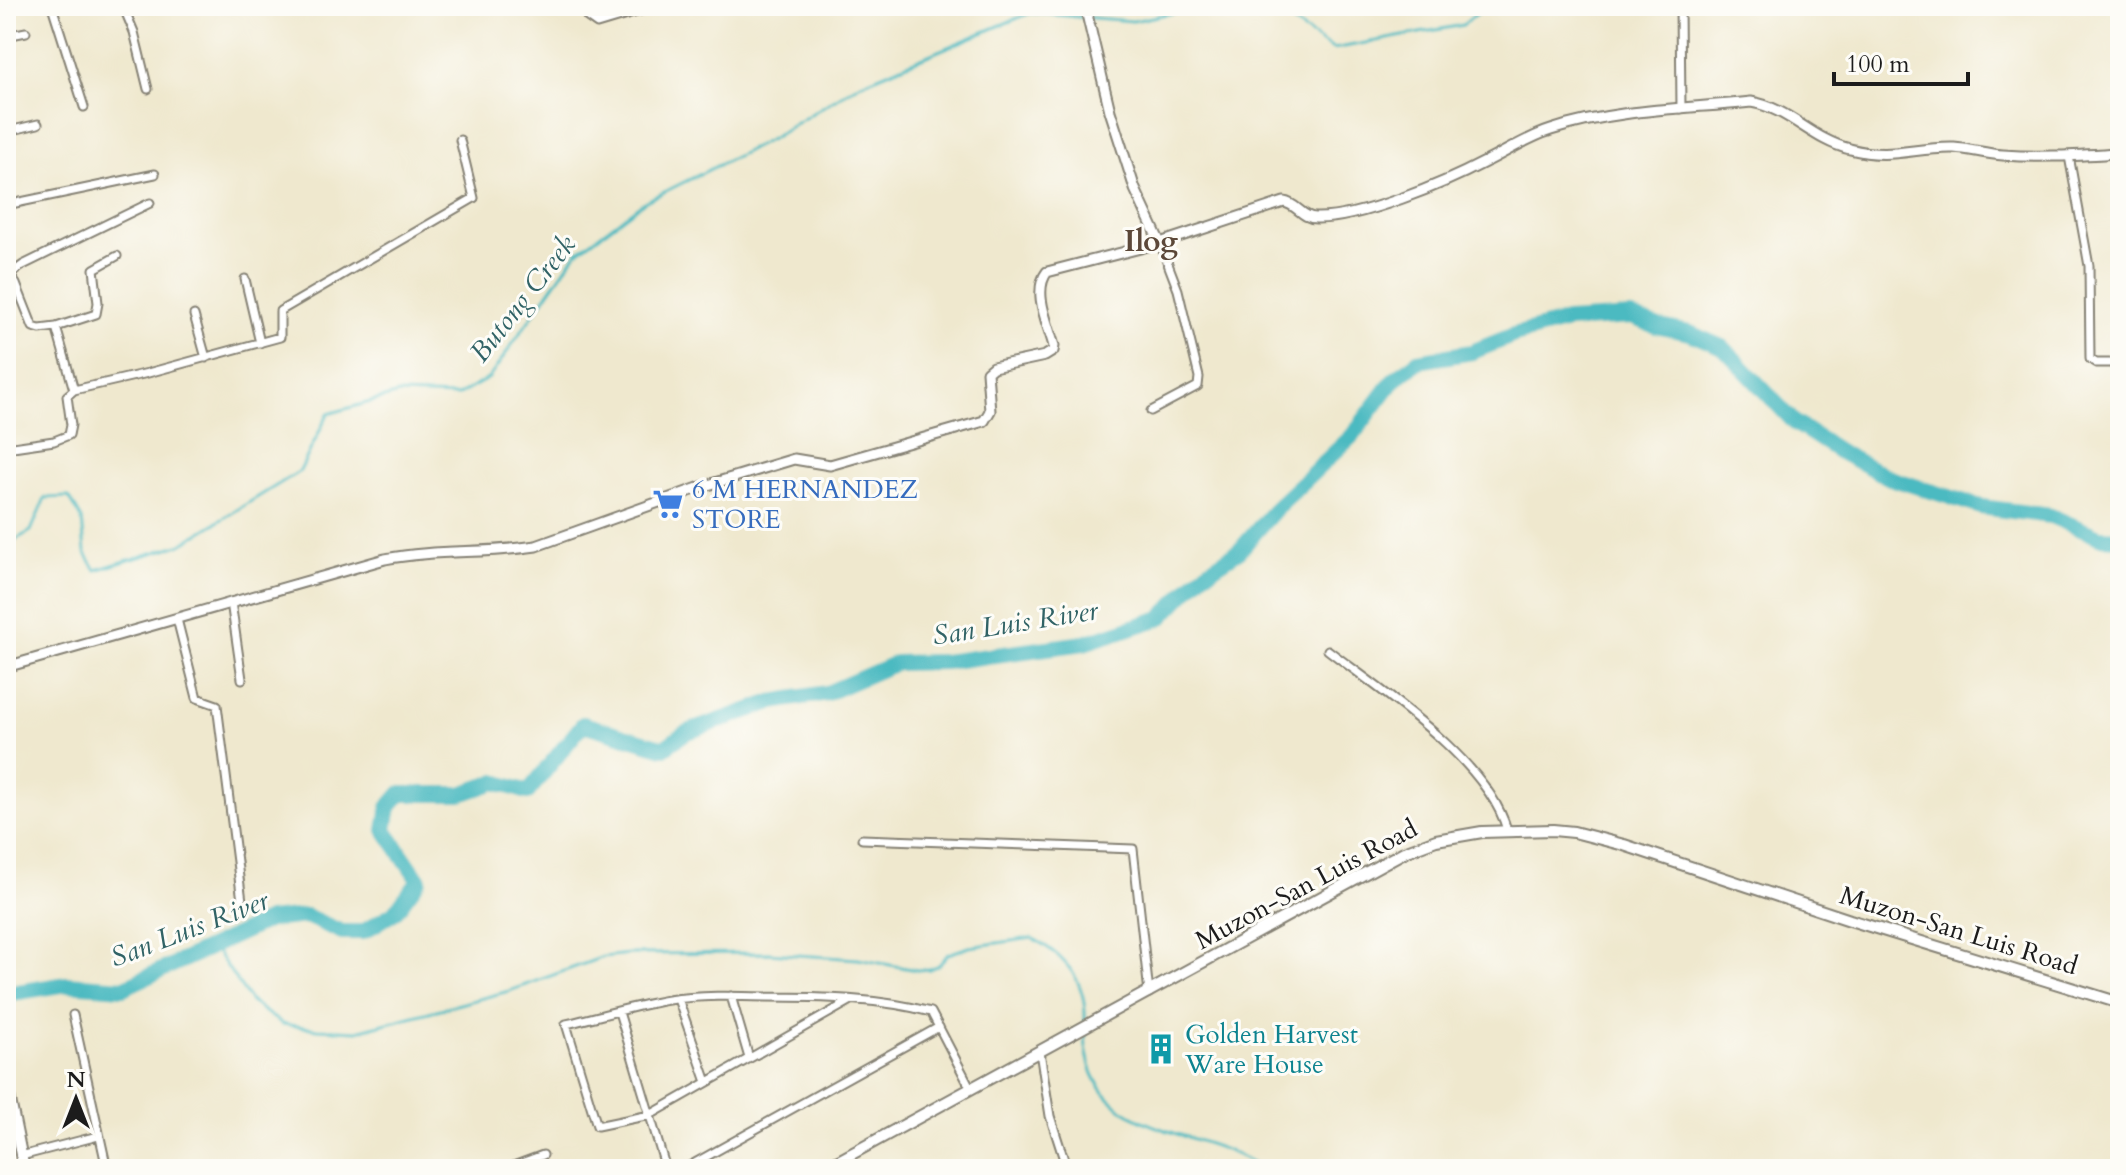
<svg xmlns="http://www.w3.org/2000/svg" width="2126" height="1175" viewBox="0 0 2126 1175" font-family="Cardo,serif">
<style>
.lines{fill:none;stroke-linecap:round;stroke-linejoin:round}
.stream{stroke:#4bbac1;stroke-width:3}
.river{stroke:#4bbac1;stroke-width:16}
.minor-casing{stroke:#868275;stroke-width:11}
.tertiary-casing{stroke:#868275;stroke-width:13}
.secondary-casing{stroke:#868275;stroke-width:14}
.minor{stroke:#fff;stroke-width:7}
.tertiary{stroke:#fff;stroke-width:9}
.secondary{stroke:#fff;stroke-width:10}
.labels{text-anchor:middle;stroke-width:6;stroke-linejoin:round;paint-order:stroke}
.shop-label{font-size:26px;fill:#366cbe;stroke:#fdfcf7;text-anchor:start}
.street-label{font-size:26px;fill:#1c1c1c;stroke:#fdfcf7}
.culture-label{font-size:26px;fill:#0d838f;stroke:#fdfcf7;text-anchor:start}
.water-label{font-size:28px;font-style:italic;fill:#316366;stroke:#fdfcf7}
.quarter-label{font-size:30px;font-weight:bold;fill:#5c4839;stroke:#fdfcf7}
</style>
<rect width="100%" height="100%" fill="#fdfcf7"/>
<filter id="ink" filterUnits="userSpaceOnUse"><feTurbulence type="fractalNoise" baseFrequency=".0125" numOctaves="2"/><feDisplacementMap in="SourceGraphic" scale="16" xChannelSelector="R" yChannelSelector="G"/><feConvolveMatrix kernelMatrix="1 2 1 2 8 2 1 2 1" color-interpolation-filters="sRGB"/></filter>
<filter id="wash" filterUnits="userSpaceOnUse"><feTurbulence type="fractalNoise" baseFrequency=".006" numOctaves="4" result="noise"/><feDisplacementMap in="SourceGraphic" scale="32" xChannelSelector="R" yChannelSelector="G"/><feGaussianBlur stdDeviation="1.8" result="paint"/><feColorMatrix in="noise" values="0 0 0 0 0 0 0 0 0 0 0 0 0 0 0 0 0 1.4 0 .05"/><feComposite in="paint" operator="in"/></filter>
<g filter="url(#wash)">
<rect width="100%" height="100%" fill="#efe8ce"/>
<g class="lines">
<path class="stream" d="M 1268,6 L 1333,49 L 1463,25 L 1486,6
M 6,545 L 31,531 L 45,498 L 69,497 L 82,519 L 85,552 L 96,570 L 182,544 L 300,471 L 328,414 L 398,394 L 457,396 L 489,378 L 576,253 L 644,202 L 771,139 L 859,84 L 1030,13 L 1133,21 L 1205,6
M 213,946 L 251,1002 L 282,1024 L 318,1029 L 357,1031 L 509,991 L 603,957 L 629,954 L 768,953 L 858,959 L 917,970 L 930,969 L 939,965 L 948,954 L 969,947 L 1032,938 C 1067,957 1087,982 1085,1023
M 1085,1030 C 1085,1141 1197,1123 1263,1169"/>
<path class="river" d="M 6,994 L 67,984 L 123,988 L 269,920 L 306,916 L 342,932 L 363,932 L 395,912 L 419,880 L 385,830 L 389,807 L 400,794 L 461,794 L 495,782 L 528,792 L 583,724 L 664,748 L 685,733 L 772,702 L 827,693 L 896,663 L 944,662 L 1084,643 L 1161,618 L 1202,575 L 1240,550 L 1278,506 L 1352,436 L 1394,380 L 1418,361 L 1472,352 L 1514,335 L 1567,321 L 1631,317 L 1656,326 L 1690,333 L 1724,348 L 1795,423 L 1840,452 L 1890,478 L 1981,507 L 2051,516 L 2099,537 L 2120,538"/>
</g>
</g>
<g filter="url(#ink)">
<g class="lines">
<g class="minor-casing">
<path id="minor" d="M 52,6 L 84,107
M 123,6 L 134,32 L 148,89
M 193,6 L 196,6
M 585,6 L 587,17 L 597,24 L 657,6
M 1680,6 L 1681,109
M 6,36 L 26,32
M 6,134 L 13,130 L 38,124
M 2069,156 L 2089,266 L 2090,359 L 2096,363 L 2120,363
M 6,205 L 155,174
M 9,275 L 23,265 L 150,203
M 6,276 L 9,275 L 16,284 L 33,327 L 40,329 L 56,327 L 74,390 L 67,396 L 71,425 L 69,435 L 54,441 L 6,448
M 245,279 L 260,343
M 194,315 L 206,358
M 56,327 L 96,314 L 98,303 L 94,269 L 117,256
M 74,390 L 148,373 L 280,337 L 280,311 L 474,198 L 460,140
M 1151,411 L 1198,386 L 1199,377 L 1178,290 L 1160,243
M 231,602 L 242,679
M 177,619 L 197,698 L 217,705 L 242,901
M 1328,650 C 1384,693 1488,761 1507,830
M 862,839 L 1133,849 L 1149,993
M 731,996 L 749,1058
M 678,999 L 707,1082
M 850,1001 L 650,1115 L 597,1126 L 566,1024 C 600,1016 634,1006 668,1000 C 700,995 734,996 766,997 C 820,997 879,998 931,1012 L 971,1089
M 619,1012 L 666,1169
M 73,1015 L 107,1169
M 1040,1052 L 1050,1116 L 1067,1169
M 21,1156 L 98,1136
M 517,1169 L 516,1165 L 543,1155
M 684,1169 L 939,1027"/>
</g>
<g class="tertiary-casing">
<path id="tertiary" d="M 1085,6 L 1110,111 L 1135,189 L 1160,243
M 6,667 L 385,559 C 435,549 486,554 536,546 L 698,488 L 794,459 L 830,465 L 984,421 L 990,411 L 987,372 L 993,367 L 1045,356 L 1053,351 L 1054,346 C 1048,324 1032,291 1047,272 L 1160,243 L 1284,202 C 1297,204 1302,218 1316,218 C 1360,219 1445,183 1485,162 C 1506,152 1528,137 1551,130 C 1615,109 1684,109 1751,102 C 1789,108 1812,140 1850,149 C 1891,160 1914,147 1954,148 C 1970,149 1986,154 2003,155 C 2042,158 2081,155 2120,153"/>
</g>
<g class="secondary-casing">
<path id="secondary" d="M 6,1081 L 24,1169
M 824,1169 L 1404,852 L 1436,840 L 1482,832 L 1553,830 L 1574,832 L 1624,845 L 1850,920 L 2120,1003"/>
</g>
<use href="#minor" class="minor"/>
<use href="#tertiary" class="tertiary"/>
<use href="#secondary" class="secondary"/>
</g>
</g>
<defs>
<g id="supermarket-bare" transform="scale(2.4)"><path d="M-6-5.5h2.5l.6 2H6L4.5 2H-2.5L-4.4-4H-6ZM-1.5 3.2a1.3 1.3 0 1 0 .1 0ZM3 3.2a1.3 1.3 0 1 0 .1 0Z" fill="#3f7fe0" stroke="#fdfcf7" stroke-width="2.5" paint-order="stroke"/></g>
<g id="building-bare" transform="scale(2.4)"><path d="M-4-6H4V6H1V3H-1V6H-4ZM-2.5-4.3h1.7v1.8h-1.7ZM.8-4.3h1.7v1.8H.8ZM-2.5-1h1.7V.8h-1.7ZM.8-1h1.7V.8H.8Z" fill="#0f9aa8" stroke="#fdfcf7" stroke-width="2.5" paint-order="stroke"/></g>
</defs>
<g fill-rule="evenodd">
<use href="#supermarket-bare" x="668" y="504"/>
<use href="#building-bare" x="1161" y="1049"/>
</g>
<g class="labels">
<g class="shop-label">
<text x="692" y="498">6 M HERNANDEZ<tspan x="692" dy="30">STORE</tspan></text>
</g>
<g class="street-label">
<text transform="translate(1306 884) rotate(-28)" y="9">Muzon-San Luis Road</text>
<text transform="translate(1959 930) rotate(17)" y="9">Muzon-San Luis Road</text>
</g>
<g class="culture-label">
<text x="1185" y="1043">Golden Harvest<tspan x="1185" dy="30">Ware House</tspan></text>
</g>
<g class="water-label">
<text transform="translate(522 298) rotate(-52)" y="10">Butong Creek</text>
<text transform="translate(1015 622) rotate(-9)" y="10">San Luis River</text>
<text transform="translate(189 928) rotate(-21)" y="10">San Luis River</text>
</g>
<g class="quarter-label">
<text x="1151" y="251">Ilog</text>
</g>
</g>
<rect width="2126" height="1175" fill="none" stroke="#fdfcf7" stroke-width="32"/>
<g transform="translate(76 1099)" stroke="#fdfcf7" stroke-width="6" paint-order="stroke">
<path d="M0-6L14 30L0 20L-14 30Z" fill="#1c1c1c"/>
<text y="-12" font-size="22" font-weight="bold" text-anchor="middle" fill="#1c1c1c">N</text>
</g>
<path d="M1834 72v12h134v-12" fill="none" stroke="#1c1c1c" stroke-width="4"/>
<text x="1846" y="72" font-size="24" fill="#1c1c1c" stroke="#fdfcf7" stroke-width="6" paint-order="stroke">100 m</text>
</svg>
